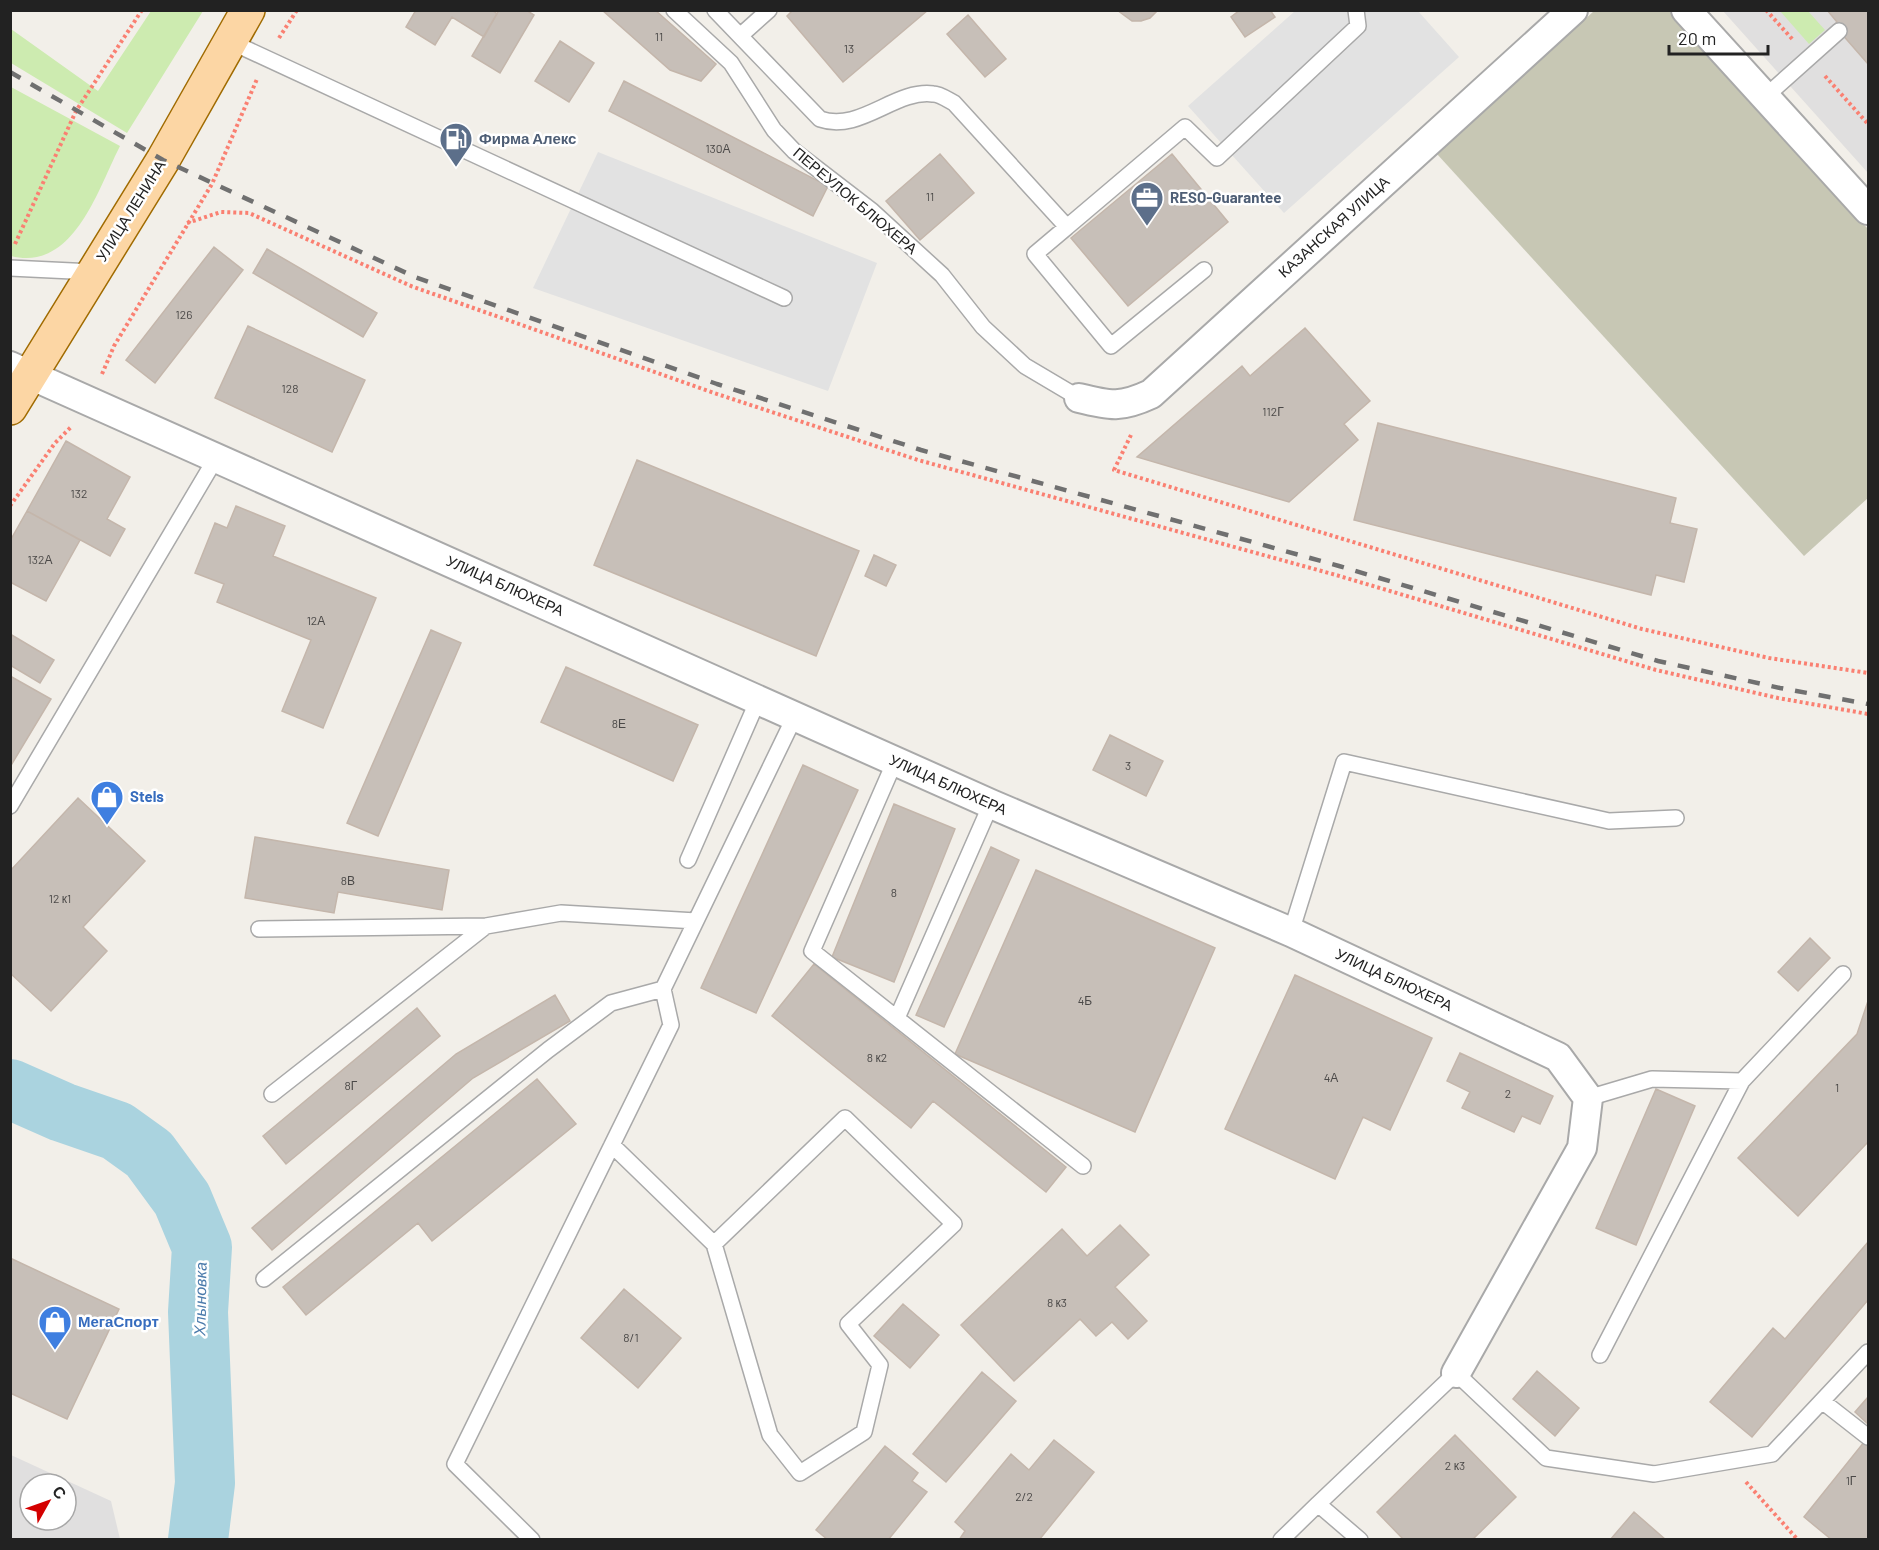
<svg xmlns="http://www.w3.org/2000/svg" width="1879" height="1550" viewBox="0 0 1879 1550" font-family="Barlow,sans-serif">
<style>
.residential{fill:#e0dfdf;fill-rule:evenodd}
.construction{fill:#c7c7b4}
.grass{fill:#cdebb0}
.parking{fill:#e2e2e2}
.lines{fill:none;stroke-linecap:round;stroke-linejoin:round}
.river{stroke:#aad3df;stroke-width:60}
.building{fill:#c7bfb8;stroke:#c4b6ab;stroke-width:1.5}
.lane-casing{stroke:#a9a9a9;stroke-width:18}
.street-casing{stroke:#a9a9a9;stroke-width:32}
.primary-casing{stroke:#a06b00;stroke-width:36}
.path{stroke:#fa8072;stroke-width:4;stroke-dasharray:3 3;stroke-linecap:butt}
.lane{stroke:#fff;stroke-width:15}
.street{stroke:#fff;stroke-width:28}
.primary{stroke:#fcd6a4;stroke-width:33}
.rail{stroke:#707070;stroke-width:4.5;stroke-dasharray:12 12;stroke-linecap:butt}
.labels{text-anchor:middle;stroke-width:5;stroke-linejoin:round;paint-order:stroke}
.number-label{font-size:12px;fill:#4b4948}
.service-label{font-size:15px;font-weight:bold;fill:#4e5e75;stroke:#fff;text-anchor:start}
.street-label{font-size:15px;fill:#222;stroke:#fff}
.shop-label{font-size:15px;font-weight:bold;fill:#366cbe;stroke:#fff;text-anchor:start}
.water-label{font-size:16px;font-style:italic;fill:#4a7aab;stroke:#fff}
</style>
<rect width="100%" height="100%" fill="#f2efe9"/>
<path class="residential" d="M 1723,11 L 1868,11 L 1868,173 Z
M 11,1455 L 111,1501 L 120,1539 L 11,1539 ZM 30,1484 L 66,1484 L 66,1520 L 30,1520 Z"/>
<path class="construction" d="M 1594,11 L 1669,11 L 1868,229 L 1868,498 L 1804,556 L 1437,154 Z"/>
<path class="grass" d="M 151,11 L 203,11 L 127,133 L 11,63 L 11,29 L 98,91 Z
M 1780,11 L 1808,11 L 1825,30 L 1809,44 Z
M 11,87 L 120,146 C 98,189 74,272 11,256 Z"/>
<path class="parking" d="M 1295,11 L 1418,11 L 1459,57 L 1284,213 L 1188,106 Z
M 598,152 L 877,263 L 828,391 L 533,288 Z"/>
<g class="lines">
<path class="river" d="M 10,1089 L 62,1112 L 117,1131 L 149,1154 L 182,1199 L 202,1247 L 198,1312 L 205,1483 L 198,1540"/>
</g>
<path class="building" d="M 416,10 L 492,10 L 497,14 L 484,37 L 452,17 L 435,45 L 406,27 Z
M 499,10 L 526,10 L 534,15 L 500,73 L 472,56 Z
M 602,10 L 655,10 L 716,64 L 701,81 L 670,70 Z
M 793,10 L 928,10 L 843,82 L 787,16 Z
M 1117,10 L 1158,10 L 1150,18 L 1141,21 L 1132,21 Z
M 1240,10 L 1270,10 L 1275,17 L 1245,37 L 1231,17 Z
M 1827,10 L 1868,10 L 1868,64 L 1834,25 L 1837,22 Z
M 968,15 L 1006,59 L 985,77 L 947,34 Z
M 560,41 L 594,63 L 569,102 L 535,81 Z
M 624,81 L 828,186 L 813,216 L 609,111 Z
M 940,154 L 974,193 L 920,240 L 886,201 Z
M 1172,154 L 1228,222 L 1128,306 L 1071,238 Z
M 214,247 L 243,270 L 155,383 L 126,360 Z
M 267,249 L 377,313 L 363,337 L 253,273 Z
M 248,326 L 365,380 L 332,452 L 215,398 Z
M 1305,328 L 1370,401 L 1344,424 L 1358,440 L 1289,502 L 1137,457 L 1242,366 L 1250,376 Z
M 1378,423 L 1676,498 L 1670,523 L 1697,529 L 1684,582 L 1656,575 L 1651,595 L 1354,520 Z
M 66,441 L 130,477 L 107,519 L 125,529 L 110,556 L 27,511 Z
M 637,460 L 859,551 L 816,656 L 594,565 Z
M 236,506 L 285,526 L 273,556 L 376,598 L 323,728 L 282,711 L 311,640 L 217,602 L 224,584 L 195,573 L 215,523 L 227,528 Z
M 27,511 L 80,540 L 46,601 L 10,582 L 10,541 Z
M 874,555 L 896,565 L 886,586 L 865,576 Z
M 431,630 L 461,643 L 378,836 L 347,823 Z
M 10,634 L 54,660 L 40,683 L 10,665 Z
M 566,667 L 698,725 L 673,781 L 541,722 Z
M 10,676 L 51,699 L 10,767 Z
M 1110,735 L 1163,761 L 1146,796 L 1093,770 Z
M 803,765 L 858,790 L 756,1013 L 701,988 Z
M 78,798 L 145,861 L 83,927 L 107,951 L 51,1011 L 10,973 L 10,871 Z
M 894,804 L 955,829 L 894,982 L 832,957 Z
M 255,837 L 449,870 L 442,910 L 338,892 L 334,913 L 245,898 Z
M 991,847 L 1019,860 L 944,1027 L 916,1015 Z
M 1036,870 L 1215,948 L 1135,1132 L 955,1054 Z
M 1810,938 L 1830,958 L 1798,991 L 1778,972 Z
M 814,964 L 1066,1167 L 1046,1192 L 933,1101 L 911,1128 L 772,1016 Z
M 1295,975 L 1432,1038 L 1390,1130 L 1363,1117 L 1335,1179 L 1225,1129 Z
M 555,995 L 570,1021 L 473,1078 L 272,1250 L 252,1228 L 456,1054 Z
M 1868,1001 L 1868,1142 L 1798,1216 L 1738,1158 L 1857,1034 Z
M 417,1008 L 440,1036 L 286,1164 L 263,1136 Z
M 1460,1053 L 1553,1096 L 1540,1124 L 1522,1116 L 1514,1132 L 1462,1108 L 1470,1092 L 1447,1081 Z
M 537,1079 L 576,1124 L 432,1241 L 418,1223 L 306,1315 L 283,1287 Z
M 1656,1089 L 1695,1106 L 1636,1245 L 1596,1228 Z
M 1120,1225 L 1149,1255 L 1115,1287 L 1147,1321 L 1128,1339 L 1112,1322 L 1096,1336 L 1080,1319 L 1014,1381 L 961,1325 L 1062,1229 L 1087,1256 Z
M 1868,1242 L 1868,1300 L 1752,1437 L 1710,1402 L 1773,1328 L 1785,1339 Z
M 10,1258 L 119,1309 L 67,1419 L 10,1393 Z
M 624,1289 L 681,1338 L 638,1388 L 581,1338 Z
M 903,1304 L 939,1335 L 910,1368 L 874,1336 Z
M 1537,1371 L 1579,1408 L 1555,1436 L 1513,1399 Z
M 982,1372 L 1016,1401 L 946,1482 L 913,1454 Z
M 1868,1397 L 1868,1424 L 1855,1412 Z
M 1455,1435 L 1516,1497 L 1472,1540 L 1404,1540 L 1377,1512 Z
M 1054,1440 L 1094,1472 L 1039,1540 L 959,1540 L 965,1531 L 955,1522 L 1011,1454 L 1029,1470 Z
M 1864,1442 L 1868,1446 L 1868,1540 L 1832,1540 L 1804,1517 Z
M 885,1446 L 918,1473 L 912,1481 L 927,1492 L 888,1540 L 828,1540 L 816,1530 Z
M 1634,1512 L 1666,1540 L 1610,1540 Z"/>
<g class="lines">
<g class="lane-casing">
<path id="lane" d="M 674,10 L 731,63 L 774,130 L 794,151 L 872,211 L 942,275 L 983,327 L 1025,366 L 1079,398
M 715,10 L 740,36
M 769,10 L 740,36 L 820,119 C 860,133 895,89 933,94 C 940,94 948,100 954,103 L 1067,227 L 1185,127 L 1217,158 L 1358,26 L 1356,10
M 229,41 L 784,298
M 1765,97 L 1839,31
M 1067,227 L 1035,254 L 1111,346 L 1204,270
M 10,268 L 93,272
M 895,761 L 812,951 L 1083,1166
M 10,806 L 216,458
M 688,860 L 758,700
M 259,929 L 486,926 L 561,913 L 696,921
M 1291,932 L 1344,762 L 1609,821 L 1676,818
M 897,1018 L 991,804
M 272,1094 L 486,926
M 1588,1098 L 1652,1079 L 1742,1081 L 1843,974
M 612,1145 L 714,1244 L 845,1118 L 954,1224 L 848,1324 L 880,1365 L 864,1432 L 800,1473 L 770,1435 L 714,1244
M 264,1279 L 548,1050 L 611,1003 L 663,989 L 795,716
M 1600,1355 L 1742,1081
M 1822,1401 L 1868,1437
M 532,1540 L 455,1464 L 671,1025 L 663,989
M 1281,1540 L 1318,1504
M 1360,1540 L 1318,1504 L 1456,1373 L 1546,1458 L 1654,1474 L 1772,1454 L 1868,1352"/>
</g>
<g class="street-casing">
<path id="street" d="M 1686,10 L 1868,210
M 10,366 L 991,804 L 1291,932 L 1558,1057 L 1588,1098 L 1582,1148 L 1456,1373
M 1079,398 C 1111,406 1121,408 1151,394 L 1573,10"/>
</g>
<g class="primary-casing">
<path id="primary" d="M 10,408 L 163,160 L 248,10"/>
</g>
<path class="path" d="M 1766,10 L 1794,41
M 279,38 L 297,10
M 1825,76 L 1868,124
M 187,223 L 221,212 L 249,213 L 411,286 L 714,393 L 918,460 L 1336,575 L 1656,670 L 1778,698 L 1868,714
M 15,244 L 76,111 L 142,10
M 102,374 L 114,346 L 212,184 L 257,79
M 1131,435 L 1114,470 L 1642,629 L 1769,658 L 1868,673
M 10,506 L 55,443 L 72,426
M 1746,1482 L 1798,1540"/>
<use href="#lane" class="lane"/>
<use href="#street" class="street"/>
<use href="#primary" class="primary"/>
<path class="rail" d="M 10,72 L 163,160 L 415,277 L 717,384 L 921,450 L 1339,566 L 1658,661 L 1780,688 L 1868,704"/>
</g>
<defs>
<g id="fuel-pin" transform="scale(1.725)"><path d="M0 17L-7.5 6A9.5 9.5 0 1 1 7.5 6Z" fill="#5c6f8a" stroke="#fff"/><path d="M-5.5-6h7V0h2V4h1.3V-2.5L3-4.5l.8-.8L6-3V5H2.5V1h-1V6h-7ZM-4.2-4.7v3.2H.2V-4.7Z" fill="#fff"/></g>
<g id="office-pin" transform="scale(1.725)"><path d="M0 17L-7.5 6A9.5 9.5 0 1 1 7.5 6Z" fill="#5c6f8a" stroke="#fff"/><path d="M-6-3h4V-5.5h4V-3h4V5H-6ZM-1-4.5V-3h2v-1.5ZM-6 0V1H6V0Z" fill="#fff"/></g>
<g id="shop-pin" transform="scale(1.725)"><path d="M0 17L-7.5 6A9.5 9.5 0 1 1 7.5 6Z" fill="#3f7fe0" stroke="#fff"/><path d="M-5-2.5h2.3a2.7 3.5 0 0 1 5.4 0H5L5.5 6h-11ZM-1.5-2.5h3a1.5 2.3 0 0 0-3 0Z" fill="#fff"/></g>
</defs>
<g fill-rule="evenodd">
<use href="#fuel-pin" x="456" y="139"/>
<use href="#office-pin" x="1147" y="198"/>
<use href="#shop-pin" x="107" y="797"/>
<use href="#shop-pin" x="55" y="1322"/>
</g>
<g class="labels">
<g class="number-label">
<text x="659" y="41">11</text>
<text x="849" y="53">13</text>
<text x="718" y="153">130А</text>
<text x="930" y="201">11</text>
<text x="184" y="319">126</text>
<text x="290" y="393">128</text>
<text x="1273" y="416">112Г</text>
<text x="79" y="498">132</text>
<text x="40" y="564">132А</text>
<text x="316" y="625">12А</text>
<text x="619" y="728">8Е</text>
<text x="1128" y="770">3</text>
<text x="348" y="885">8В</text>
<text x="894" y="897">8</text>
<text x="60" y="903">12 к1</text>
<text x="1085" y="1005">4Б</text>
<text x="877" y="1062">8 к2</text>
<text x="1331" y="1082">4А</text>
<text x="351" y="1090">8Г</text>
<text x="1837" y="1092">1</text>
<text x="1508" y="1098">2</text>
<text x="1057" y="1307">8 к3</text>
<text x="631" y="1342">8/1</text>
<text x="1455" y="1470">2 к3</text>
<text x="1851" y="1485">1Г</text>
<text x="1024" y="1501">2/2</text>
</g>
<g class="service-label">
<text x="479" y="144">Фирма Алекс</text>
<text x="1170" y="203">RESO-Guarantee</text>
</g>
<g class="street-label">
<text transform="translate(855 201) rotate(40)" y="5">ПЕРЕУЛОК БЛЮХЕРА</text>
<text transform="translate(131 211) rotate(-58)" y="5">УЛИЦА ЛЕНИНА</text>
<text transform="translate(1334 227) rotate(-42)" y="5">КАЗАНСКАЯ УЛИЦА</text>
<text transform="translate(505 586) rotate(24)" y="5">УЛИЦА БЛЮХЕРА</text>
<text transform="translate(948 785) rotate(24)" y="5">УЛИЦА БЛЮХЕРА</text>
<text transform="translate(1394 980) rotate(25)" y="5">УЛИЦА БЛЮХЕРА</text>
</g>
<g class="shop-label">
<text x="130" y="802">Stels</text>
<text x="78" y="1327">МегаСпорт</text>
</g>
<g class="water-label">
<text transform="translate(200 1299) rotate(-89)" y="6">Хлыновка</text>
</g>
</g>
<rect width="1879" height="1550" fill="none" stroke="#222222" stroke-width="24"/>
<g transform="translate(48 1502) rotate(50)"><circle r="28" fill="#ffffff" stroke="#a7a7a7" stroke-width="1.5"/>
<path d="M0-4.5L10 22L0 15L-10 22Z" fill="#d40000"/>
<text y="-9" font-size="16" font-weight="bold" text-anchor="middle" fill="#222222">С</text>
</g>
<path d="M1669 45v9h99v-9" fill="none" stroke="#222222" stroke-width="3"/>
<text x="1678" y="45" font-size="18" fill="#222222" stroke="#ffffff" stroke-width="4.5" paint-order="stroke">20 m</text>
</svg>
